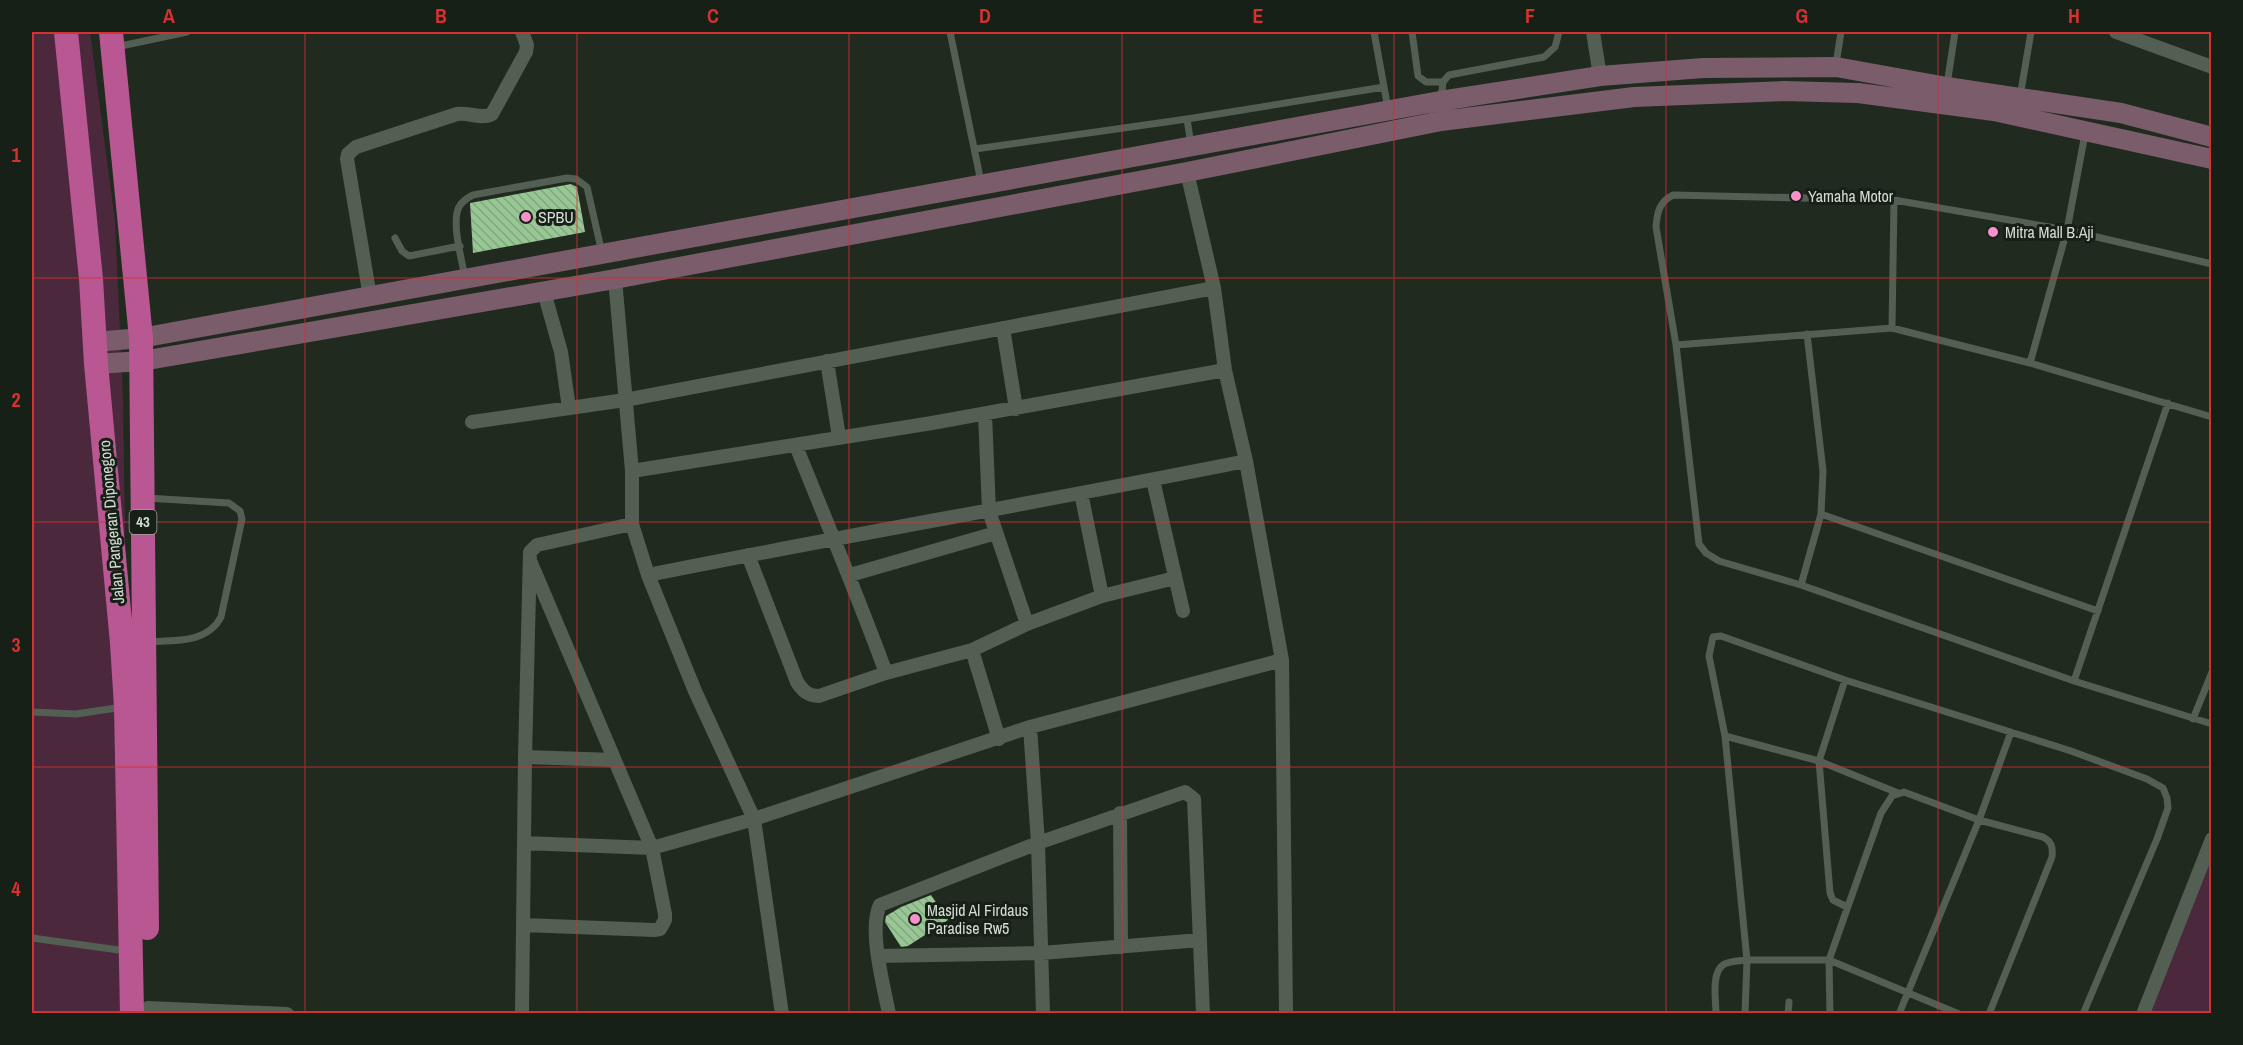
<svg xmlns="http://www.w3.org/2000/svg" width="2243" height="1045" viewBox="0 0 2243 1045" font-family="'Archivo Narrow',sans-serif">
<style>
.grass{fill:#4c283d}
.building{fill:url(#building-back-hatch)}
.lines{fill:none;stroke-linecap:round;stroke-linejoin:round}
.service{stroke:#545f53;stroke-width:7}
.minor{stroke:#545f53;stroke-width:14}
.secondary{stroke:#7a5c6a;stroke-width:20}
.trunk{stroke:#b85792;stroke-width:24}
.grid{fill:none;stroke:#d63131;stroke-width:1.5;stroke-opacity:0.55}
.poi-dot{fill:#f890cb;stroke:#172016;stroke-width:2}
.labels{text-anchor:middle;stroke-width:6;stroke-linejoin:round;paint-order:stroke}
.shield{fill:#172016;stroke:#9ca49b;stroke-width:1.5}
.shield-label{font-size:15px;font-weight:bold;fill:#d5dcd4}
.poi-label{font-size:16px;fill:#d5dcd4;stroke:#172016;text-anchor:start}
.street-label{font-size:16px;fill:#d5dcd4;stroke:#172016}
.neatline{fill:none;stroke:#d63131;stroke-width:2}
.grid-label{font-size:20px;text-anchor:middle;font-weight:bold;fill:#d63131}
</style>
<defs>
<pattern id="building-back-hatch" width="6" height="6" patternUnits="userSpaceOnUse" patternTransform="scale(1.5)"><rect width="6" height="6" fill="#98c795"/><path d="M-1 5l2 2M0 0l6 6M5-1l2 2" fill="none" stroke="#82a680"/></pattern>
</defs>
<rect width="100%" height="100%" fill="#202a1f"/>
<path class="grass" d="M 32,32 L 90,32 L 115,221 L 123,398 L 132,1013 L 32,1013 Z
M 2211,861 L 2211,1013 L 2151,1013 Z"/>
<path class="building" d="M 571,184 L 577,187 L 585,232 L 473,253 L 470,203 Z
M 931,895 L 948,920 L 908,946 L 901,947 L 885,922 L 886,916 L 901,907 Z"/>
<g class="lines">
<path class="service" d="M 950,32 L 981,182
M 1374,32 L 1388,109
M 1412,32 L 1418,76 L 1426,82 L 1443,82
M 116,47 L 187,32
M 1836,64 L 1841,32
M 1947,85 L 1955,32
M 2020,97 L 2031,32
M 1441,100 L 1443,82 L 1449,75 L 1544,57 L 1555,47 L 1559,32
M 1187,119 L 1384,87
M 975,149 L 1187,119 L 1191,145
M 395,238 L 402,251 L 409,256 L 460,246
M 2212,264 L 2067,230 L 1894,200 L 1673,195 C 1659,202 1657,213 1656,227 L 1676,345 L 1699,544 L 1706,553 L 1719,561 L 1801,585 L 2074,681 L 2212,724
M 465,277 C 462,261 451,222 459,207 C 462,201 467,198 473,195 L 567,178 L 576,179 L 587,187 L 602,253
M 1892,328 L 1894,200
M 1676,345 L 1892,328 L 2030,363 L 2212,417
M 2030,363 L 2067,230 L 2085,134
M 146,498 L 229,503 L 240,511 L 242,519 L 221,617 C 207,644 173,640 147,642
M 1821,514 L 2098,611
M 1801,585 L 1821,514 L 1823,471 L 1807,334
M 1845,680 L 1819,761 L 1830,893 L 1833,900 L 1847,907
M 2074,681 L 2168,403
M 32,712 L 76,714 L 123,707
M 2193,719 L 2212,672
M 1725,736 L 1819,761 L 1898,793
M 32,938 L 126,951
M 1716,1014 C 1716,1001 1711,973 1723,965 C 1729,961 1740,961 1747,960 L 1725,736 L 1709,656 L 1713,637 L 1721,636 L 1845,680 L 2071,751 L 2147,779 L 2163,788 L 2167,798 L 2168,808 L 2157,839 L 2083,1014
M 1745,1014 L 1747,960 L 1829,960 L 1959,1014
M 1788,1014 L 1789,1002
M 1830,1014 L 1829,960 L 1881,813 L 1892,796 L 1904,792 L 1979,820 L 2043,837 C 2052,842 2053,847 2052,857 L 1989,1014
M 1899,1014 L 1979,820 L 2011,732"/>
<path class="minor" d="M 1593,32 L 1600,76
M 2116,32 L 2212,67
M 1187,172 L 1214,288 L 1225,370 L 1246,461 L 1282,660 L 1286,1014
M 615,279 L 632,471 L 632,524 L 648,575 L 695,691 L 754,819 L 782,1014
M 544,292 L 561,352 L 569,408
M 370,297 L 347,159 L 348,154 L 356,147 L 457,114 C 469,112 482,120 492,114 L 526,52 L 527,45 L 522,32
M 1003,328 L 1016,409
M 827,361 L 839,437
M 985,414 L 989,511 L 1027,624
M 472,422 L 625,400 L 1214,288
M 796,446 C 826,521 858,596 886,673
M 632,471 L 932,423 L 1225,370
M 1153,480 L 1183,611
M 1081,493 L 1102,596
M 748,555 L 797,682 C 803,691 808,696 819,696 L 886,673 L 972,650 L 1027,624 L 1102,596 L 1175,578
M 648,575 C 847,535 1047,501 1246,461
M 850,575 L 996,533
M 972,650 L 999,739
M 1030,727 L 1038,843 L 1043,1014
M 525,757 L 614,760
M 1120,813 L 1121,947
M 524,843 L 652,848 L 531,563
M 523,925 L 654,930 L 660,929 L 665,920 L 665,914 L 652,848 L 754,819 L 1030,727 L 1282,660
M 878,956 L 1042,953 L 1200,940
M 148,1008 L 287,1014
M 522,1014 L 525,757 L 530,552 L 537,545 L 632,524
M 889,1014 C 884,987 868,929 880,905 L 1038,843 L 1185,792 L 1194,799 L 1203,1014
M 2143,1014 L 2212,839"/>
<path class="secondary" d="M 95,342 L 141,338 L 1440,101 L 1600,76 L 1703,68 L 1836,67 L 1947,87 L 2121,113 L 2212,137
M 96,364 L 142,361 L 615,279 L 1187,172 L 1441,121 L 1634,97 L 1784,91 L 1858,93 L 1994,111 L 2212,159"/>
<path class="trunk" d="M 66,32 L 91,279 L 96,364 L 122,643 L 126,707 L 132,1014
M 111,32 L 141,338 L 147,928"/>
</g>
<path class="grid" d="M 305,32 L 305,1014M 577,32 L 577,1014M 849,32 L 849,1014M 1122,32 L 1122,1014M 1394,32 L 1394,1014M 1666,32 L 1666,1014M 1938,32 L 1938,1014M 32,278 L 2212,278M 32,522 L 2212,522M 32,767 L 2212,767"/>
<g class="poi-dot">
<circle cx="1796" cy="196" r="6"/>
<circle cx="526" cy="217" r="6"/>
<circle cx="1993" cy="232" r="6"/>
<circle cx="915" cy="919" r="6"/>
</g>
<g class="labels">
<rect class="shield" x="129.5" y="510" width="27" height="24" rx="4.5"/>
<g class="shield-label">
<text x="143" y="527">43</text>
</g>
<g class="poi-label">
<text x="1808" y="202">Yamaha Motor</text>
<text x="538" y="223">SPBU</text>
<text x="2005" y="238">Mitra Mall B.Aji</text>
<text x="927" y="916">Masjid Al Firdaus<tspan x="927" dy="18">Paradise Rw5</tspan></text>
</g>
<g class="street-label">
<text transform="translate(111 522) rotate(-95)" y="6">Jalan Pangeran Diponegoro</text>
</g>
</g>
<rect width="2243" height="1045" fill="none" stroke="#172016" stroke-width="66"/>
<rect x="33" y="33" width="2177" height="979" class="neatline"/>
<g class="grid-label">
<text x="169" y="23">A</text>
<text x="441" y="23">B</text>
<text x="713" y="23">C</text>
<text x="985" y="23">D</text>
<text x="1258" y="23">E</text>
<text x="1530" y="23">F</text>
<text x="1802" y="23">G</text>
<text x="2074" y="23">H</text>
<text x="16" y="162">1</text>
<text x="16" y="407">2</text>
<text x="16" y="652">3</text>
<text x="16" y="896">4</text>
</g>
</svg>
